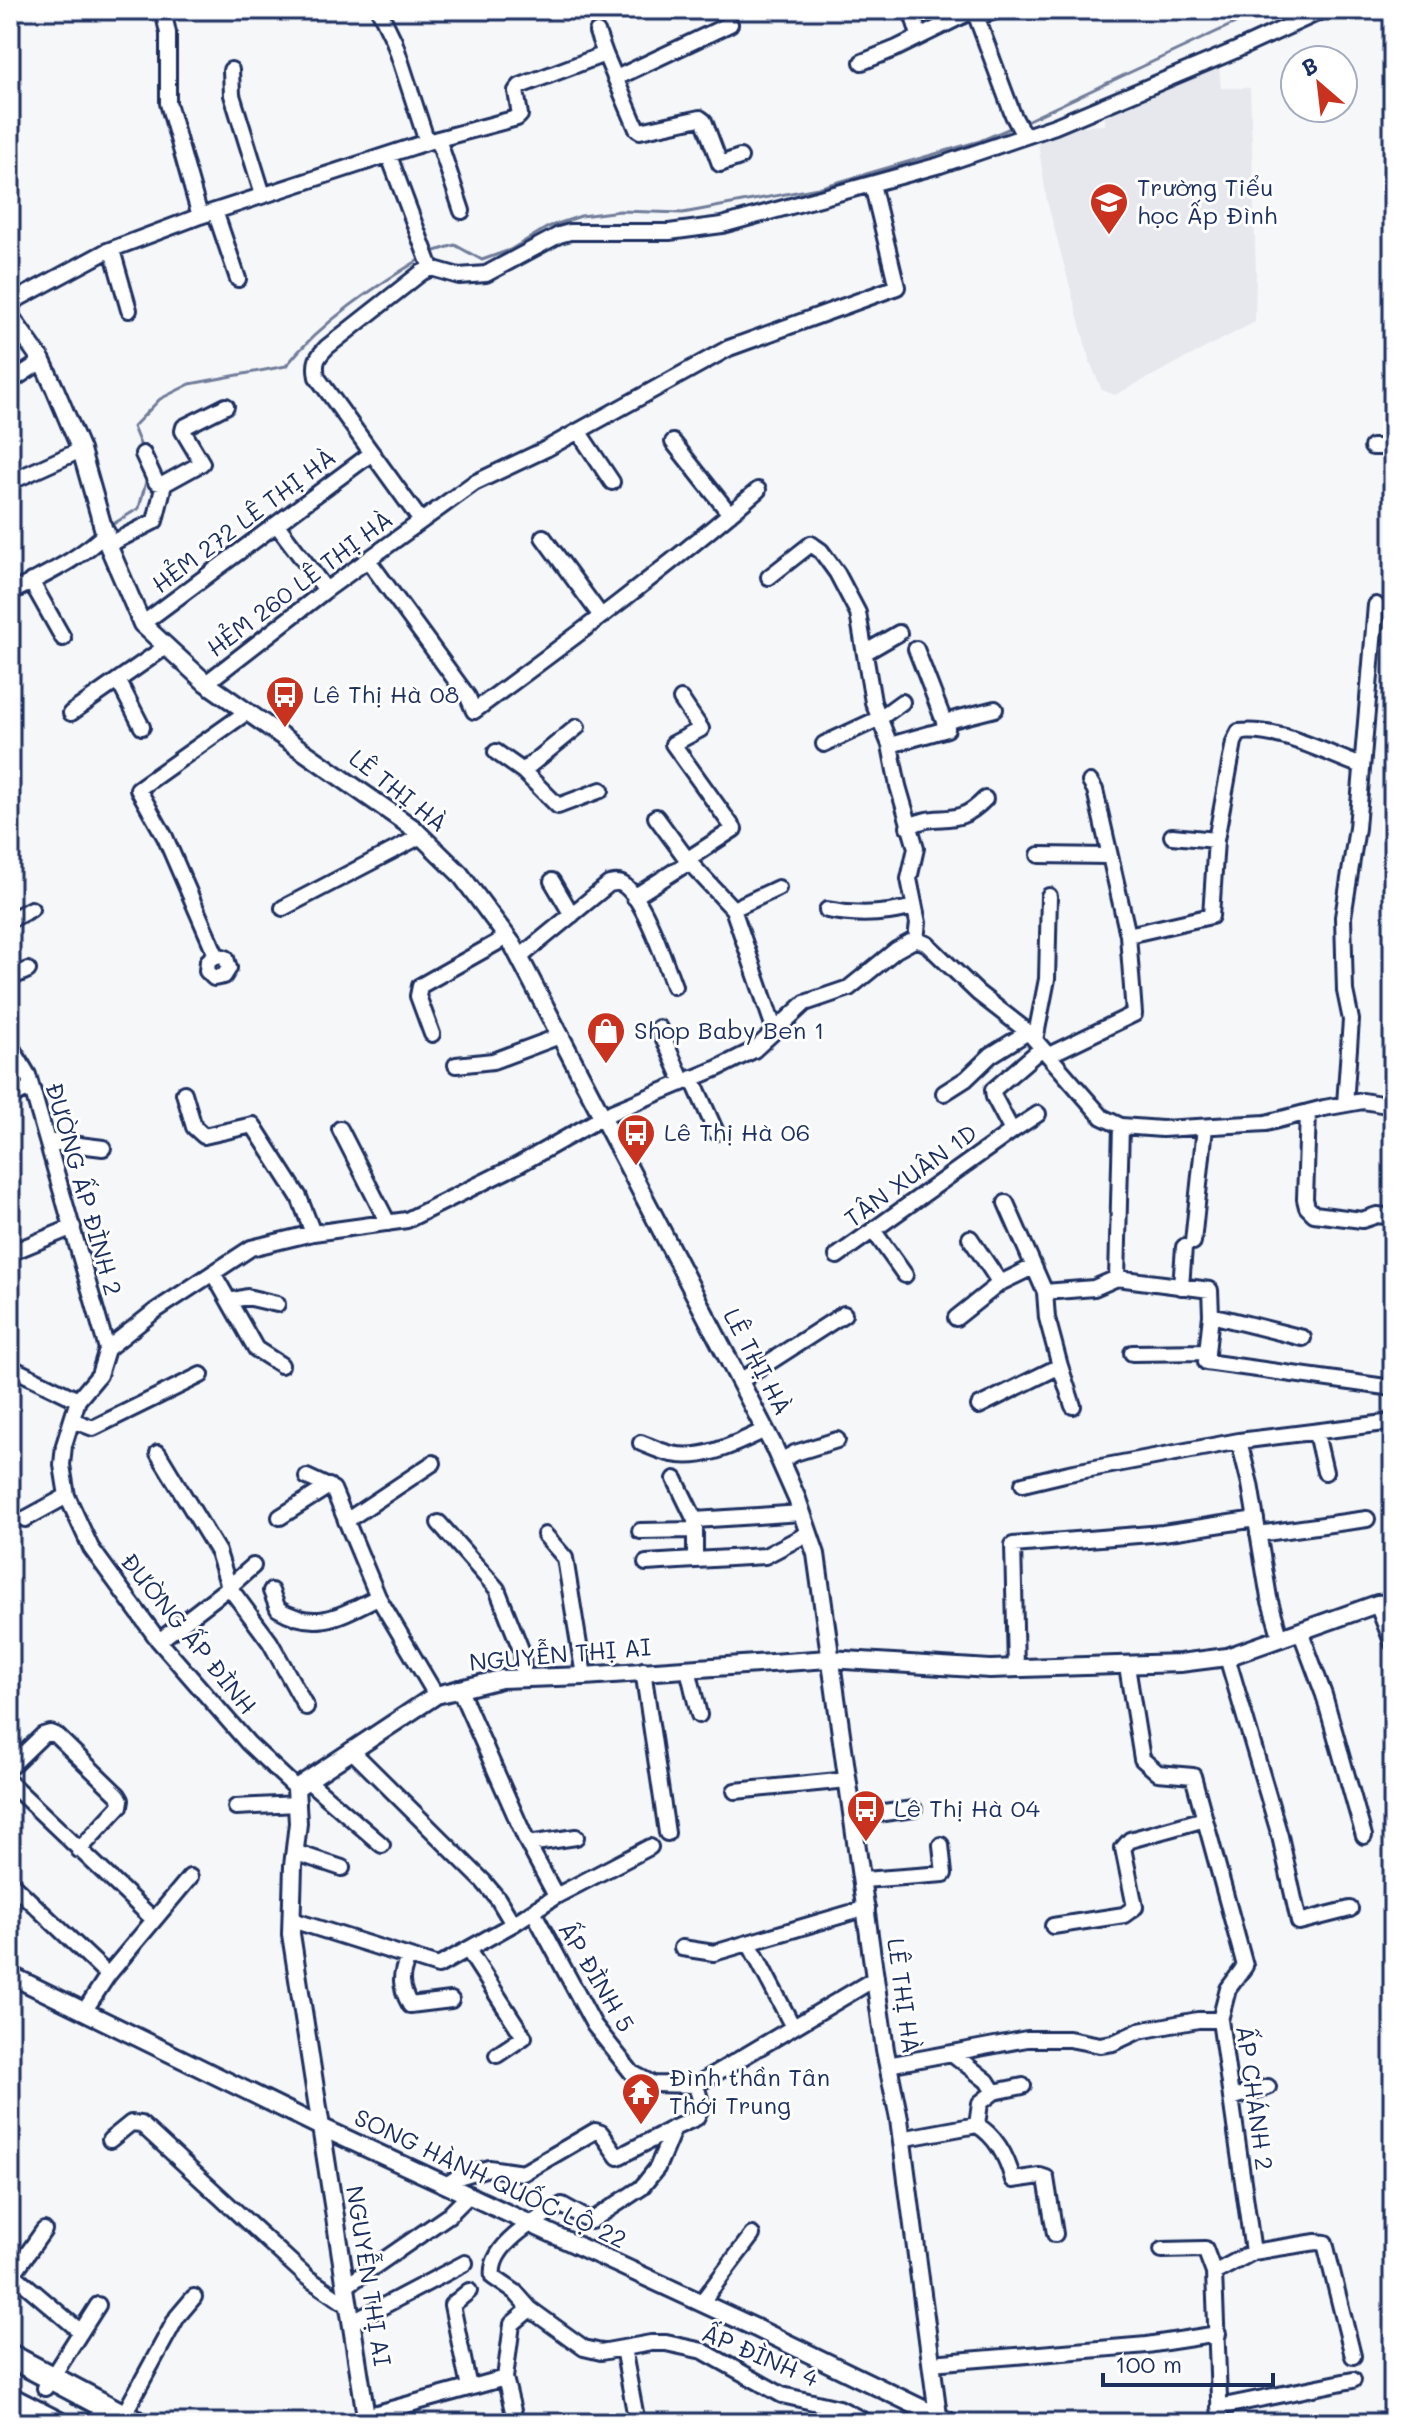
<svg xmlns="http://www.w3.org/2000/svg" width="1403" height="2433" viewBox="0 0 1403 2433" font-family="Mali,sans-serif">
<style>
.built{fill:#e6e8ee}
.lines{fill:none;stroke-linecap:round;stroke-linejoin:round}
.stream{stroke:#707c99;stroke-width:3}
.minor-casing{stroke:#1b2f5e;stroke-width:20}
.tertiary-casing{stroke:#1b2f5e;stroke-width:22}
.trunk-casing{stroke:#1b2f5e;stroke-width:28}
.minor{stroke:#fff;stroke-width:14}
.tertiary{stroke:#fff;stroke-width:16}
.trunk{stroke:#fff;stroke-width:22}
.labels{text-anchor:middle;stroke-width:6;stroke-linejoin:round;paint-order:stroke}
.poi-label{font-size:24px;fill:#1b2f5e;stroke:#fff;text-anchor:start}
.street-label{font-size:24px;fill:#1b2f5e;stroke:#fff}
</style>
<rect width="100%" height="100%" fill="#f6f7f9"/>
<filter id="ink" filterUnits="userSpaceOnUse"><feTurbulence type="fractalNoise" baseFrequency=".0125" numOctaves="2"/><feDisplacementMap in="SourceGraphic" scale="16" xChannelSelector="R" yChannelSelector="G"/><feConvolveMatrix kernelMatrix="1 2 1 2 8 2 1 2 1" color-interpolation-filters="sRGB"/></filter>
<g filter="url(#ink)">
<path class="built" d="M 1219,67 L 1221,88 L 1250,88 L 1256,271 L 1255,322 L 1115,395 L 1102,390 L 1090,362 L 1047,201 L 1037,137 L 1065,127 L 1105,125 L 1105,112 Z"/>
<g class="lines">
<path class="stream" d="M 1024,122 L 1263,10
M 432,252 L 455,245 L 482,260 L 510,250 L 548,227 L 581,216 L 620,211 L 683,213 L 818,188 L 980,141 L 1013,127
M 142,449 L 133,427 L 160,399 L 190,384 L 286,366 C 322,321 373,288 422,258
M 110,526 L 139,508 L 147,478"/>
<g class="minor-casing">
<path id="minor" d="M 163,10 L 168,33 L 168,103 L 200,216
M 379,10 L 394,41 L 427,142
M 911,10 L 919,35
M 976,17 L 1000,10
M 597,32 L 605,54
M 862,62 L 897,48 L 974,10 L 1013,115 L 1024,136
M 231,70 L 232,95 L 263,195
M 616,78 L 730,24
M 438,139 L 462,211
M 389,156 L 431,268
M 215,211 L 238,279
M 112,250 L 129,310
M 10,303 L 107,251 L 200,216 L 427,142 L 517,118 L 520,115 L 516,91 L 520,86 L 605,54 L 637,129 L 640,131 L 700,118 L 704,121 L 720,164 L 740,157
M 10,382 L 42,361
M 578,431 L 612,482
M 673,442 L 730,514
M 1372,447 L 1393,447
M 143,454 L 156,482 L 164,484
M 10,482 L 81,450
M 421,521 L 317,377 C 314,362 317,357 327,347 L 421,273 L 431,268 L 459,276 L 486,274 L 559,235 L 570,232 L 669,232 L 722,225 L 940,165 L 1055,126 L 1234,51 L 1324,10
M 277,525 L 326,590
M 543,537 L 601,616
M 108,545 L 155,521 L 164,484 L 202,463 L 183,431 L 184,427 L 226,406
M 368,560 L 468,697 L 474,711 C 571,640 667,568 758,490
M 769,577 L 811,544 L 821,551 L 837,573 L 858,613 L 873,702 L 890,745 L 898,786 L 916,848 L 909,879 L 918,923 L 916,939
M 31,581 L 63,638
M 10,593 C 44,575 79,560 107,532
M 142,624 L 372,453
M 866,652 L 899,633
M 118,680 L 142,727
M 206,683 L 326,590 L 474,483 L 546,449 L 729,348 L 897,287 L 872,184
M 71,713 L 167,646
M 944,722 L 995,709
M 824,744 L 880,718 L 902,702
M 890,745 L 947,729 L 916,649
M 496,752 L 523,771 L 577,727
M 523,771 L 558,806 L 601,790
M 1090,782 L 1095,790 L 1128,935
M 656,817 L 689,862 L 694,855 L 734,829 L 673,744 L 701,729 L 681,699
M 908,827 C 940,809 954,831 985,799
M 1216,840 L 1234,742 L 1239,732 C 1279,727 1325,753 1362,766
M 1039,855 L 1109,856
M 552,881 L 572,915
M 634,897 L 689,862 L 733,909 L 775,1031
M 283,908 L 421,836
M 733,909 L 778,888
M 827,910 C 857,916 884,915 914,907
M 10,920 L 31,909
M 216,955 L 208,961 L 207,971 L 214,978 L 224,976 L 229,968 L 226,958 L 216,955 L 165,837 L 138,789 L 247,712
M 520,957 L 609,884 C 614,883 618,882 622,884 C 644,896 665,963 674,986
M 10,978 L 28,970
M 659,1028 L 683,1082
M 432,1034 L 418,996 L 420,986 L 507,937
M 1035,1040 L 1047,979 L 1049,896
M 10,1045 L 28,1075 L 107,1349
M 1049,1055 L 1134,1014 L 1128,935 L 1211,916 L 1216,840 L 1172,836
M 456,1065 L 493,1061 L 560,1036
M 692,1078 L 716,1132
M 184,1093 L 194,1127 L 204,1136 L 253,1125 L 299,1197 L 313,1233
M 944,1093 L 966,1079 L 991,1055 L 1028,1032
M 10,1098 L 31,1087
M 1345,1104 L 1351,1020 L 1345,991 L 1343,917 L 1357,828 L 1376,605
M 1308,1112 L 1305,1199 L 1307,1207 L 1314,1214 L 1362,1220 L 1377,1215 L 1393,1217
M 340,1129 L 388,1223
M 1012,1131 L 1038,1114
M 47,1141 L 103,1148
M 1006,1203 L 1045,1292
M 873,1230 L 905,1275
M 970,1238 L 1000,1283
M 1193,1242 L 1205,1127
M 10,1253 L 73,1227
M 837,1256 L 1012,1131 L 994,1097 L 993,1090 L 1042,1048
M 213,1273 L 256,1349 L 281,1365
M 1117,1278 L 1210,1290 L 1211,1315 L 1206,1362 L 1393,1388
M 1181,1287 L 1184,1247
M 229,1301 L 247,1297 L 277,1304
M 1211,1315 L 1303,1338
M 956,1318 L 1000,1283 L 1033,1267
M 1132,1353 L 1207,1352
M 1060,1366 L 1073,1406
M 10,1367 L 78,1400
M 740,1381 L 844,1314
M 979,1406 L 1060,1366 L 1047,1318 L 1045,1292 L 1094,1288 L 1117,1278 L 1121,1126
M 72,1420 L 93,1428 L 201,1375
M 1316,1433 L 1325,1472
M 641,1443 C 651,1447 661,1452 672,1454 C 704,1461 737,1443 765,1430
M 158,1453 L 218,1552 L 229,1587 L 253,1566
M 780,1461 L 795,1453 L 837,1440
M 307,1477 L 333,1489 L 378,1597 L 436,1695
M 675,1479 L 695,1520 L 802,1513
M 1023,1484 L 1069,1473 L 1239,1441
M 280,1517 L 329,1486
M 25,1519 L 67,1496
M 695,1520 L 695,1560 L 765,1556 L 809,1533
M 346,1521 L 433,1463
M 439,1523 L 497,1589 L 522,1652 L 523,1677
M 640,1531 L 695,1530
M 1258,1534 L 1367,1519
M 545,1535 L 565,1558 L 584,1676
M 646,1563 L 695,1560
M 271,1591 L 278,1609 C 317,1632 341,1615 378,1597
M 1377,1604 L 1393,1644
M 1301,1633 L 1324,1695 L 1364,1836
M 1281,1639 L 1269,1598 L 1250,1484 L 1239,1441 L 1393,1422
M 159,1641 L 229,1587 L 270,1642 L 306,1707
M 1227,1657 L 1280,1836 L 1299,1922 L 1350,1909
M 1127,1666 L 1142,1759 L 1158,1773 L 1193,1776 L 1245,1966 L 1228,1989 L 1220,2020 L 1253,2252 L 1214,2273 L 1220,2423
M 1016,1668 L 1013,1545 L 1163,1533 L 1256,1519
M 688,1669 L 699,1715
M 643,1670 L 667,1833
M 459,1688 L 528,1844 L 556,1896 L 650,1847
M 351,1750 L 483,1881 L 498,1899 L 513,1924
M 10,1767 L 43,1735 L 50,1733 L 56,1735 L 118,1795 L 121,1800 L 120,1806 L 79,1850
M 307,1780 L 382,1845
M 10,1783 L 154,1920
M 296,1788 L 248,1743 L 159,1641 L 91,1548 L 67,1496 L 62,1465 L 64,1445 L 78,1400 L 99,1375 L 107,1349 L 155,1311 L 251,1248 L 313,1233 L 407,1220 L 518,1165 L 612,1112 L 718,1068 L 754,1050 L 805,1003 L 849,988 L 896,950 L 916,939 L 927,944 L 978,993 L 1028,1032 L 1102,1117 L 1121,1126 L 1162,1129 L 1266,1123 L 1324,1108 L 1363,1101 L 1393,1106
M 735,1791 L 848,1780
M 236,1807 L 298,1804
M 853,1817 L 914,1809
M 528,1844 L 576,1837
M 294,1852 L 342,1868
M 863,1880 L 944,1874 L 941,1845
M 10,1882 L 108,1975
M 533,1911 L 594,2025 L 632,2073 L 653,2084 L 696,2085 L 876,1978
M 292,1920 L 438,1966 L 513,1924 L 556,1896
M 1053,1926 L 1124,1915 L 1135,1907 L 1123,1848 L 1130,1840 L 1205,1819
M 749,1943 L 793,2027
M 682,1948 L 714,1953 L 867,1908
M 468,1950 L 524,2037 L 497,2055
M 409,1957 C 399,1975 400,1987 410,2005 L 451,2000
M 85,2010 L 108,1975 L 190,1877
M 953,2054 L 987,2081 L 994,2092 L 980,2103 L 977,2125
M 888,2065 L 1027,2039 L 1069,2039 L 1100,2045 L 1113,2043 L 1139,2031 L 1198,2020 L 1220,2020
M 994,2092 L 1023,2086
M 1231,2098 L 1268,2087
M 901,2139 L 977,2125 C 997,2137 1007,2157 1013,2180 L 1040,2176 L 1046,2178 L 1055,2234
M 110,2140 L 131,2123 L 141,2124 L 308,2278 L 349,2306
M 446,2185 L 458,2177 L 489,2168 L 523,2173 L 595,2131 L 601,2133 L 618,2157 L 674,2128
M 44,2230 L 13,2274 L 81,2332
M 1162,2250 L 1205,2249 L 1214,2273
M 1253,2252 L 1316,2242 L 1325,2243 L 1353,2356
M 346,2286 L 449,2215 L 468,2196
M 701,2303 L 752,2235
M 530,2309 L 515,2292 L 493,2277 C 488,2245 539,2218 562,2205 L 591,2221 L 641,2188 L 657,2168 L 674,2128 L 696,2118 L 702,2106 L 696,2085
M 351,2323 L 465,2263
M 623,2348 L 637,2423
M 931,2363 L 1147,2345 L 1218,2334
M 505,2378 L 516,2423
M 45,2388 L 98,2305
M 469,2388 L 452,2305 L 469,2291
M 1219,2407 L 1353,2380
M 123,2416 L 177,2317 L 194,2297
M 366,2416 L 505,2378 L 512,2324 L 530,2309 L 584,2348 L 601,2352 L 651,2343 L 666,2343 L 703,2351 L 782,2395 L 839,2408 L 868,2423"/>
</g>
<g class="tertiary-casing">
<path id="tertiary" d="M 10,316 L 42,361 L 55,389 L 81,450 L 108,545 L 142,624 L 206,683 L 413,828 L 460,874 L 513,945 L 774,1447 L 797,1499 L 816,1554 L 885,2050 L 899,2119 L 939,2423
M 10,1975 L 321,2127 L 756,2328 L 952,2423
M 367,2423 L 291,1934 L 293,1866 L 298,1823 L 296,1788 L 436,1695 L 501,1679 L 584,1676 L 829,1659 L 990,1669 L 1180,1663 L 1227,1657 L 1377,1604 L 1393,1603"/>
</g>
<g class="trunk-casing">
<path id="trunk" d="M 10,2356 L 137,2423
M 10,2399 L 57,2423"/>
</g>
<use href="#minor" class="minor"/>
<use href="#tertiary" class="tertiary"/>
<use href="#trunk" class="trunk"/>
</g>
</g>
<defs>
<g id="school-pin" transform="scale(2)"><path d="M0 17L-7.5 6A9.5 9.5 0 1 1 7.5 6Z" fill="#c8321e" stroke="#fff"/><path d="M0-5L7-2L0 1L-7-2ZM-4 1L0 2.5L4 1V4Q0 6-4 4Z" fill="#fff"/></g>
<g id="bus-pin" transform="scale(2)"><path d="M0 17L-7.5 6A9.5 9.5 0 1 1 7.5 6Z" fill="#c8321e" stroke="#fff"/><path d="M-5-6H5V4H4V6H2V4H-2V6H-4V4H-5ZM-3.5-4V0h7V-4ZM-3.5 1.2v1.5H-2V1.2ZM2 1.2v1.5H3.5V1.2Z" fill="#fff"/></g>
<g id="shop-pin" transform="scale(2)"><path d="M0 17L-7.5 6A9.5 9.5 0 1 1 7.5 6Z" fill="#c8321e" stroke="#fff"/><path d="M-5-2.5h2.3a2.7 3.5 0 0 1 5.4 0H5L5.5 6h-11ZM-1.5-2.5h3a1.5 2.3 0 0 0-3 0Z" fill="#fff"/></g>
<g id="temple-pin" transform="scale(2)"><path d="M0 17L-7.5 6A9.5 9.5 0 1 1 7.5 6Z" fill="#c8321e" stroke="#fff"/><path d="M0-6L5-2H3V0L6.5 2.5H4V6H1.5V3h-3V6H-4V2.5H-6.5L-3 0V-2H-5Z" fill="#fff"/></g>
</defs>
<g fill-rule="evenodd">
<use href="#school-pin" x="1109" y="202"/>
<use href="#bus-pin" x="285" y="695"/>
<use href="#shop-pin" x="606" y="1031"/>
<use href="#bus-pin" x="636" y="1133"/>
<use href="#bus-pin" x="866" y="1809"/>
<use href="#temple-pin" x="641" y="2092"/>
</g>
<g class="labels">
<g class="poi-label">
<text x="1137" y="196">Trường Tiểu<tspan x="1137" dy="28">học Ấp Đình</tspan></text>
<text x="313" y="703">Lê Thị Hà 08</text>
<text x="634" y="1039">Shop Baby Ben 1</text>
<text x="664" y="1141">Lê Thị Hà 06</text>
<text x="894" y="1817">Lê Thị Hà 04</text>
<text x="669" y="2086">Đình thần Tân<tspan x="669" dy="28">Thới Trung</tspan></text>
</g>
<g class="street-label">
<text transform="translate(244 521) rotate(-37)" y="8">HẺM 272 LÊ THỊ HÀ</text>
<text transform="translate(300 584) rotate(-37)" y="8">HẺM 260 LÊ THỊ HÀ</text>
<text transform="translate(398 791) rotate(38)" y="8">LÊ THỊ HÀ</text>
<text transform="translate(911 1176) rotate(-36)" y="8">TÂN XUÂN 1D</text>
<text transform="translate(83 1189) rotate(74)" y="8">ĐƯỜNG ẤP ĐÌNH 2</text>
<text transform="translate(757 1362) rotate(62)" y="8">LÊ THỊ HÀ</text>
<text transform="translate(188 1634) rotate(51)" y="8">ĐƯỜNG ẤP ĐÌNH</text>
<text transform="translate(560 1655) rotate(-5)" y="8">NGUYỄN THỊ AI</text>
<text transform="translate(596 1977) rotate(59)" y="8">ẤP ĐÌNH 5</text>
<text transform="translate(903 1996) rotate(82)" y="8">LÊ THỊ HÀ</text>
<text transform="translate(1254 2098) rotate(82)" y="8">ẤP CHÁNH 2</text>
<text transform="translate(490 2179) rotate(25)" y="8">SONG HÀNH QUỐC LỘ 22</text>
<text transform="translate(368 2276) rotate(81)" y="8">NGUYỄN THỊ AI</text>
<text transform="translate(760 2356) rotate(23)" y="8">ẤP ĐÌNH 4</text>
</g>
</g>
<rect width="1403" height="2433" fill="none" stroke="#fff" stroke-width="40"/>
<rect x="20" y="20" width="1363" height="2393" fill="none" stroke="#1b2f5e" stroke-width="3" filter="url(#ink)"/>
<g transform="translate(1319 84) rotate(332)"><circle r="38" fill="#ffffff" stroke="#a4acbf" stroke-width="2"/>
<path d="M0-6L14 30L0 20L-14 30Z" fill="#c8321e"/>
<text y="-12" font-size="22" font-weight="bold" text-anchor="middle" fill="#1b2f5e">B</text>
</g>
<path d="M1103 2373v12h170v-12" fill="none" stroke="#1b2f5e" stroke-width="4"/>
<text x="1115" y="2373" font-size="24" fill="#1b2f5e" stroke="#ffffff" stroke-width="6" paint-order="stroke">100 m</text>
</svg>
